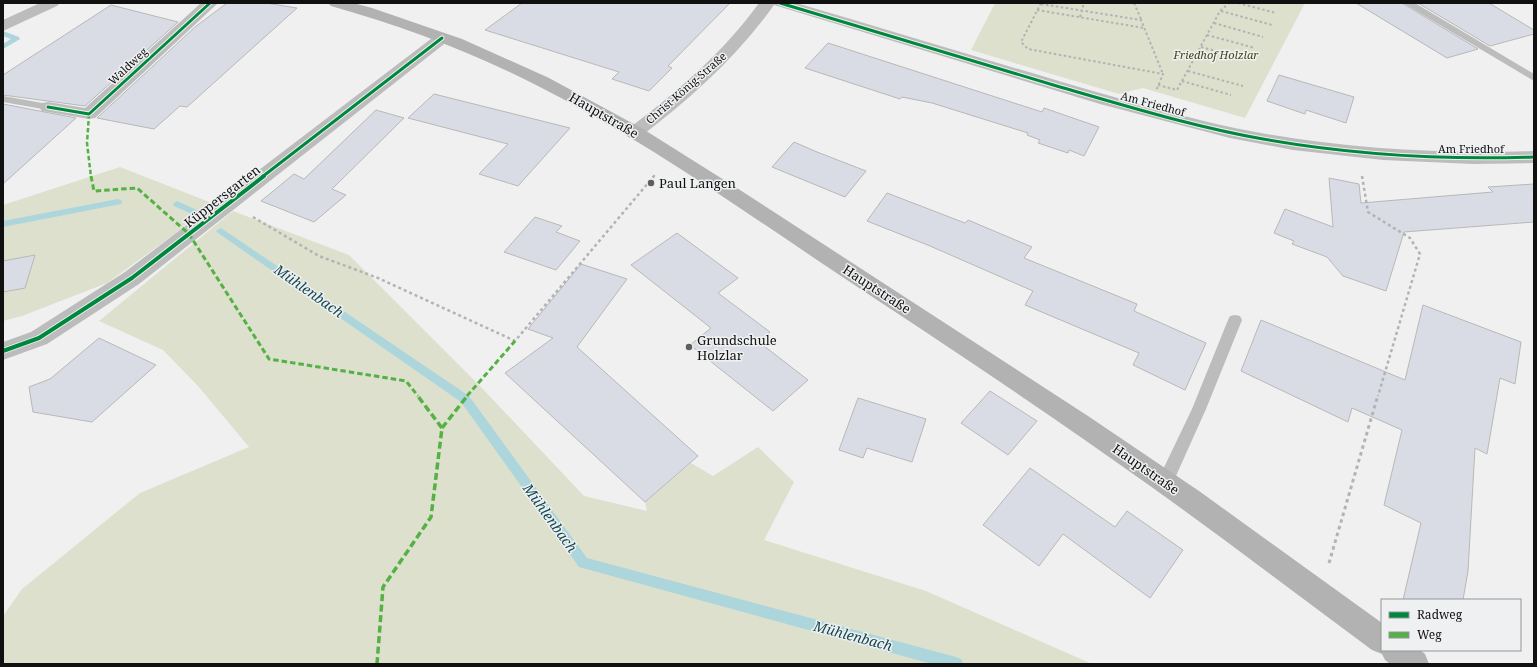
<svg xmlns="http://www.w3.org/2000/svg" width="1537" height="667" viewBox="0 0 1537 667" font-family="'Noto Serif',serif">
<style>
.green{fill:#dde0cd}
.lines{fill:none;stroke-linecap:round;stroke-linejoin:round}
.stream{fill:#acd5dc;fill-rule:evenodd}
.building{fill:#d9dce4;stroke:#b8b8b8}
.path-far2{stroke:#b3b3b3;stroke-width:2;stroke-dasharray:2.5 2.5;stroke-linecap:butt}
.path-far1{stroke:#b3b3b3;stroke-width:2.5;stroke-dasharray:3 3;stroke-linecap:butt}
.path{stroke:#b3b3b3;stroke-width:3;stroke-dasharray:3.5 3.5;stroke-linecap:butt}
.service{fill:#bcbcbc;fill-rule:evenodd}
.minor{fill:#bcbcbc;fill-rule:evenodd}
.secondary{fill:#b2b2b2;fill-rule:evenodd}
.quiet-far2{stroke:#54b144;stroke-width:2.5;stroke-dasharray:4.5 2.5;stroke-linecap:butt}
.quiet-far1{stroke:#54b144;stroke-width:3;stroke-dasharray:5.5 3;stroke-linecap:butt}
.quiet{stroke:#54b144;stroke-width:3.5;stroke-dasharray:7 3.5;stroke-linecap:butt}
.cycleway-far1-casing{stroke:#eff0f1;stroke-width:5}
.cycleway-casing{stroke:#eff0f1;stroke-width:6}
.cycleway-far1{stroke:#00873e;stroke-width:3}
.cycleway{stroke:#00873e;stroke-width:4}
.poi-dot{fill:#5e5e5f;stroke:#eff0f1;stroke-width:1.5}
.labels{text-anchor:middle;stroke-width:3;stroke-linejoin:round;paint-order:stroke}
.far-park-label{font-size:11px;font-style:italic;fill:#414713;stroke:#eff0f1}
.far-street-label{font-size:11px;fill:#101011;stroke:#eff0f1}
.street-label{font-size:13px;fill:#101011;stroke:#eff0f1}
.poi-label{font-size:13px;fill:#101011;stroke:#eff0f1;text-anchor:start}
.water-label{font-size:14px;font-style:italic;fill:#164a52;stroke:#eff0f1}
</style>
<rect width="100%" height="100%" fill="#f0f0f0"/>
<path class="green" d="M 995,3 L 1305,3 L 1245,118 L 1143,88 L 1119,94 L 971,50 Z
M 120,167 L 212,203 L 176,233 L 107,283 L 22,316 L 3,321 L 3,205 Z
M 233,211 L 349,255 L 480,386 L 584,496 L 647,511 L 645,502 L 691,463 L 713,476 L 758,447 L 794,482 L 764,540 L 926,591 L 1092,664 L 3,664 L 3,616 L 22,589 L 140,493 L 249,447 L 198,386 L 163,350 L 99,321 Z"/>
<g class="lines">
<path class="stream" d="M 3,31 L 19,37 L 20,39 L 3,49 L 3,44 L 11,39 L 3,36 Z
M 118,199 L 121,200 L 122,202 L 121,204 L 3,227 L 3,221 Z
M 177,201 L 199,211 L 200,213 L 196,216 L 174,206 L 173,204 Z
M 221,228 L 469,396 L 587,558 L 956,657 L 961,659 L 963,664 L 932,664 L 579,567 L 461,402 L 218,233 L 216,231 Z"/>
</g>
<path class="building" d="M 227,3 L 266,3 L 297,8 L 187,107 L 180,106 L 154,129 L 97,118 L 195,27 Z
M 522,3 L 730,3 L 668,66 L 672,68 L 649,91 L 612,79 L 619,72 L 485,30 Z
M 1356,3 L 1402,3 L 1478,49 L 1447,58 Z
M 1418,3 L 1489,3 L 1534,30 L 1534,34 L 1490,46 Z
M 111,5 L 178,22 L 85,106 L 3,95 L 3,75 Z
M 828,43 L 1042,112 L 1044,108 L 1099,127 L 1084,156 L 1069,150 L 1068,153 L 1038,143 L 1040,140 L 1027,135 L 1028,133 L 932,103 L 902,97 L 900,99 L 805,68 Z
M 1279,75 L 1354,97 L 1346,123 L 1306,110 L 1305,114 L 1267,101 Z
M 434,94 L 570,128 L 518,186 L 479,174 L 508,144 L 408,118 Z
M 3,104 L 76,118 L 3,184 Z
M 376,110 L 404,118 L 332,189 L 346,195 L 314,222 L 261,201 L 294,174 L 304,179 Z
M 794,142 L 817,152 L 866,171 L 845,197 L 772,167 Z
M 1329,178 L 1359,184 L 1361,203 L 1493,192 L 1488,187 L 1534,184 L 1534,222 L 1404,232 L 1386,291 L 1343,276 L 1327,257 L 1292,244 L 1294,241 L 1274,233 L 1285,209 L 1333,227 Z
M 887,193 L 965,223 L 968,220 L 1032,247 L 1024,258 L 1137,304 L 1134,311 L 1206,343 L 1185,390 L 1133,365 L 1139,353 L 1025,305 L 1033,291 L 930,246 L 867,221 Z
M 535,217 L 562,226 L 556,232 L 580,241 L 556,270 L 504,252 Z
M 677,233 L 738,278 L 718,293 L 770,332 L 759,342 L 808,380 L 773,411 L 690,345 L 711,328 L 631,265 Z
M 35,255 L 25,288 L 3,292 L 3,261 Z
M 581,264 L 627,279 L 577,347 L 698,456 L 645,502 L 505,373 L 553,338 L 528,329 Z
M 1423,305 L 1521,342 L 1515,384 L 1500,378 L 1487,454 L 1475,448 L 1468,571 L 1463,600 L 1403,600 L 1421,523 L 1384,505 L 1402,430 L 1352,408 L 1348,422 L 1241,371 L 1261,320 L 1405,380 Z
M 99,338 L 156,365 L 92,422 L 33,412 L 29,387 L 50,379 Z
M 990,391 L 1037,421 L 1008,455 L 961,423 Z
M 858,398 L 926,419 L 912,462 L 867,448 L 863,458 L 839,450 Z
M 1030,468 L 1115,527 L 1127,511 L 1183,550 L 1150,598 L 1063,534 L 1039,566 L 983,525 Z"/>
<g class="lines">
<path class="path-far2" d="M 1041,3 L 1021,42 L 1028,49 L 1163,74 L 1156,91
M 1134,3 L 1141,19
M 1238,3 L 1276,13
M 1041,4 L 1141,20 L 1163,74
M 1037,10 L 1144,28
M 1221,11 L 1272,25
M 1080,17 L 1084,3
M 1214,23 L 1263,37
M 1207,35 L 1255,48
M 1201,47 L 1250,60
M 1188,71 L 1243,86
M 1182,81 L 1231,95
M 1158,85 L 1177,90 L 1220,11 L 1229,3
M 653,177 L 656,174"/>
<path class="path-far1" d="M 1362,176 L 1368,212 L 1410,238 L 1420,254 L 1378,396
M 253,217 L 319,256 L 378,278 L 515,341 L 654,176"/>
<path class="path" d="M 1329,563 L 1378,395"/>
<path class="service" d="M 1403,3 L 1415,3 L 1534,74 L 1534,81 Z
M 3,96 L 48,104 L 54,107 L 48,110 L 3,102 Z
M 1235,315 L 1240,316 L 1242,320 L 1206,409 L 1171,487 L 1165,489 L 1159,487 L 1157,482 L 1192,409 L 1228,320 L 1230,316 Z"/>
<path class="minor" d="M 40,3 L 60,3 L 57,6 L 3,31 L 3,20 Z
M 201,3 L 218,3 L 95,118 L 89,119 L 48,112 L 42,111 L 39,107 L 42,103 L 48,102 L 85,108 Z
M 759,3 L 796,3 C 885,29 974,56 1062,82 C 1128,101 1194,121 1261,133 C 1351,149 1443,154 1534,151 L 1534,163 L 1473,164 L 1383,160 L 1293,150 L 1230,138 L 1100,104 L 774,5 C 737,57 691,98 640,137 L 634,139 L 628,137 L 625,133 L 628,129 C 677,92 723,53 759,3 Z
M 442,33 L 448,35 L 450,38 L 448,41 L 139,284 L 47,344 L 3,360 L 3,342 L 31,332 L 125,272 L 436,35 Z"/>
<path class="secondary" d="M 328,3 L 353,3 L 372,8 L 462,39 L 549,78 L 643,129 L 740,190 L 1088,416 L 1199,491 L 1382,623 L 1382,650 L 1420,650 L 1425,654 L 1429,664 L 1390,664 L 1385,660 L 1382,654 L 1372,650 C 1299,596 1227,541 1153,488 C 1046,411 936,339 826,266 C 732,203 639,137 538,86 C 472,52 402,26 331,6 Z"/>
<path class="quiet-far2" d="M 89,114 L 87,143 L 91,177"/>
<path class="quiet-far1" d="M 91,176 L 94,191 L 137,188 L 189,234 L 269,359 L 406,381 L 418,396
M 467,396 L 515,341"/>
<path class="quiet" d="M 442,428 L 468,395
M 377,664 L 383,587 L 431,517 L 442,428 L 417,395"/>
<g class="cycleway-far1-casing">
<path id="cycleway-far1" d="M 780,3 C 873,31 966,59 1060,87 C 1127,106 1194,127 1263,139 C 1353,155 1443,160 1534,157
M 48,107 L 89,114 L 210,3
M 262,177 L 442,38"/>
</g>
<g class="cycleway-casing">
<path id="cycleway" d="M 3,351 L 39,338 L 132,278 L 264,176"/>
</g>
<use href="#cycleway-far1" class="cycleway-far1"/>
<use href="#cycleway" class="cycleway"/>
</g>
<g class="poi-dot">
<circle cx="651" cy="183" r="4"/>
<circle cx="689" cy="347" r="4"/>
</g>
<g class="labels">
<g class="far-park-label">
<text x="1216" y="59">Friedhof Holzlar</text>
</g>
<g class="far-street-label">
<text transform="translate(128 66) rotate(-43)" y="4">Waldweg</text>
<text transform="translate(686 88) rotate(-41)" y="4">Christ-König-Straße</text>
<text transform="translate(1153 104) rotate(15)" y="4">Am Friedhof</text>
<text x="1471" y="153">Am Friedhof</text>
</g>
<g class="street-label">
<text transform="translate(604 115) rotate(30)" y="5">Hauptstraße</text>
<text transform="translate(222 196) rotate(-38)" y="5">Küppersgarten</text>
<text transform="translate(877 289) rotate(33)" y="5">Hauptstraße</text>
<text transform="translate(1146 469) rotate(35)" y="5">Hauptstraße</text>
</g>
<g class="poi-label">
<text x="659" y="188">Paul Langen</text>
<text x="697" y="345">Grundschule<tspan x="697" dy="15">Holzlar</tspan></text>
</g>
<g class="water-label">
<text transform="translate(309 291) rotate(35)" y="5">Mühlenbach</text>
<text transform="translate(550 518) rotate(54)" y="5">Mühlenbach</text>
<text transform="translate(853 636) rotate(15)" y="5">Mühlenbach</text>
</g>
</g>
<rect width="1537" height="667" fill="none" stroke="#101011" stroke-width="8"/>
<rect x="1381" y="599" width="140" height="52" fill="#eff0f1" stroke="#969697"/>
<rect x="1389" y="612" width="20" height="6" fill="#00873e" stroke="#969697"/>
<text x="1417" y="619" font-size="12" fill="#101011">Radweg</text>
<rect x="1389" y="632" width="20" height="6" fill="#54b144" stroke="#969697"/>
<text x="1417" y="639" font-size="12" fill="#101011">Weg</text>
</svg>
